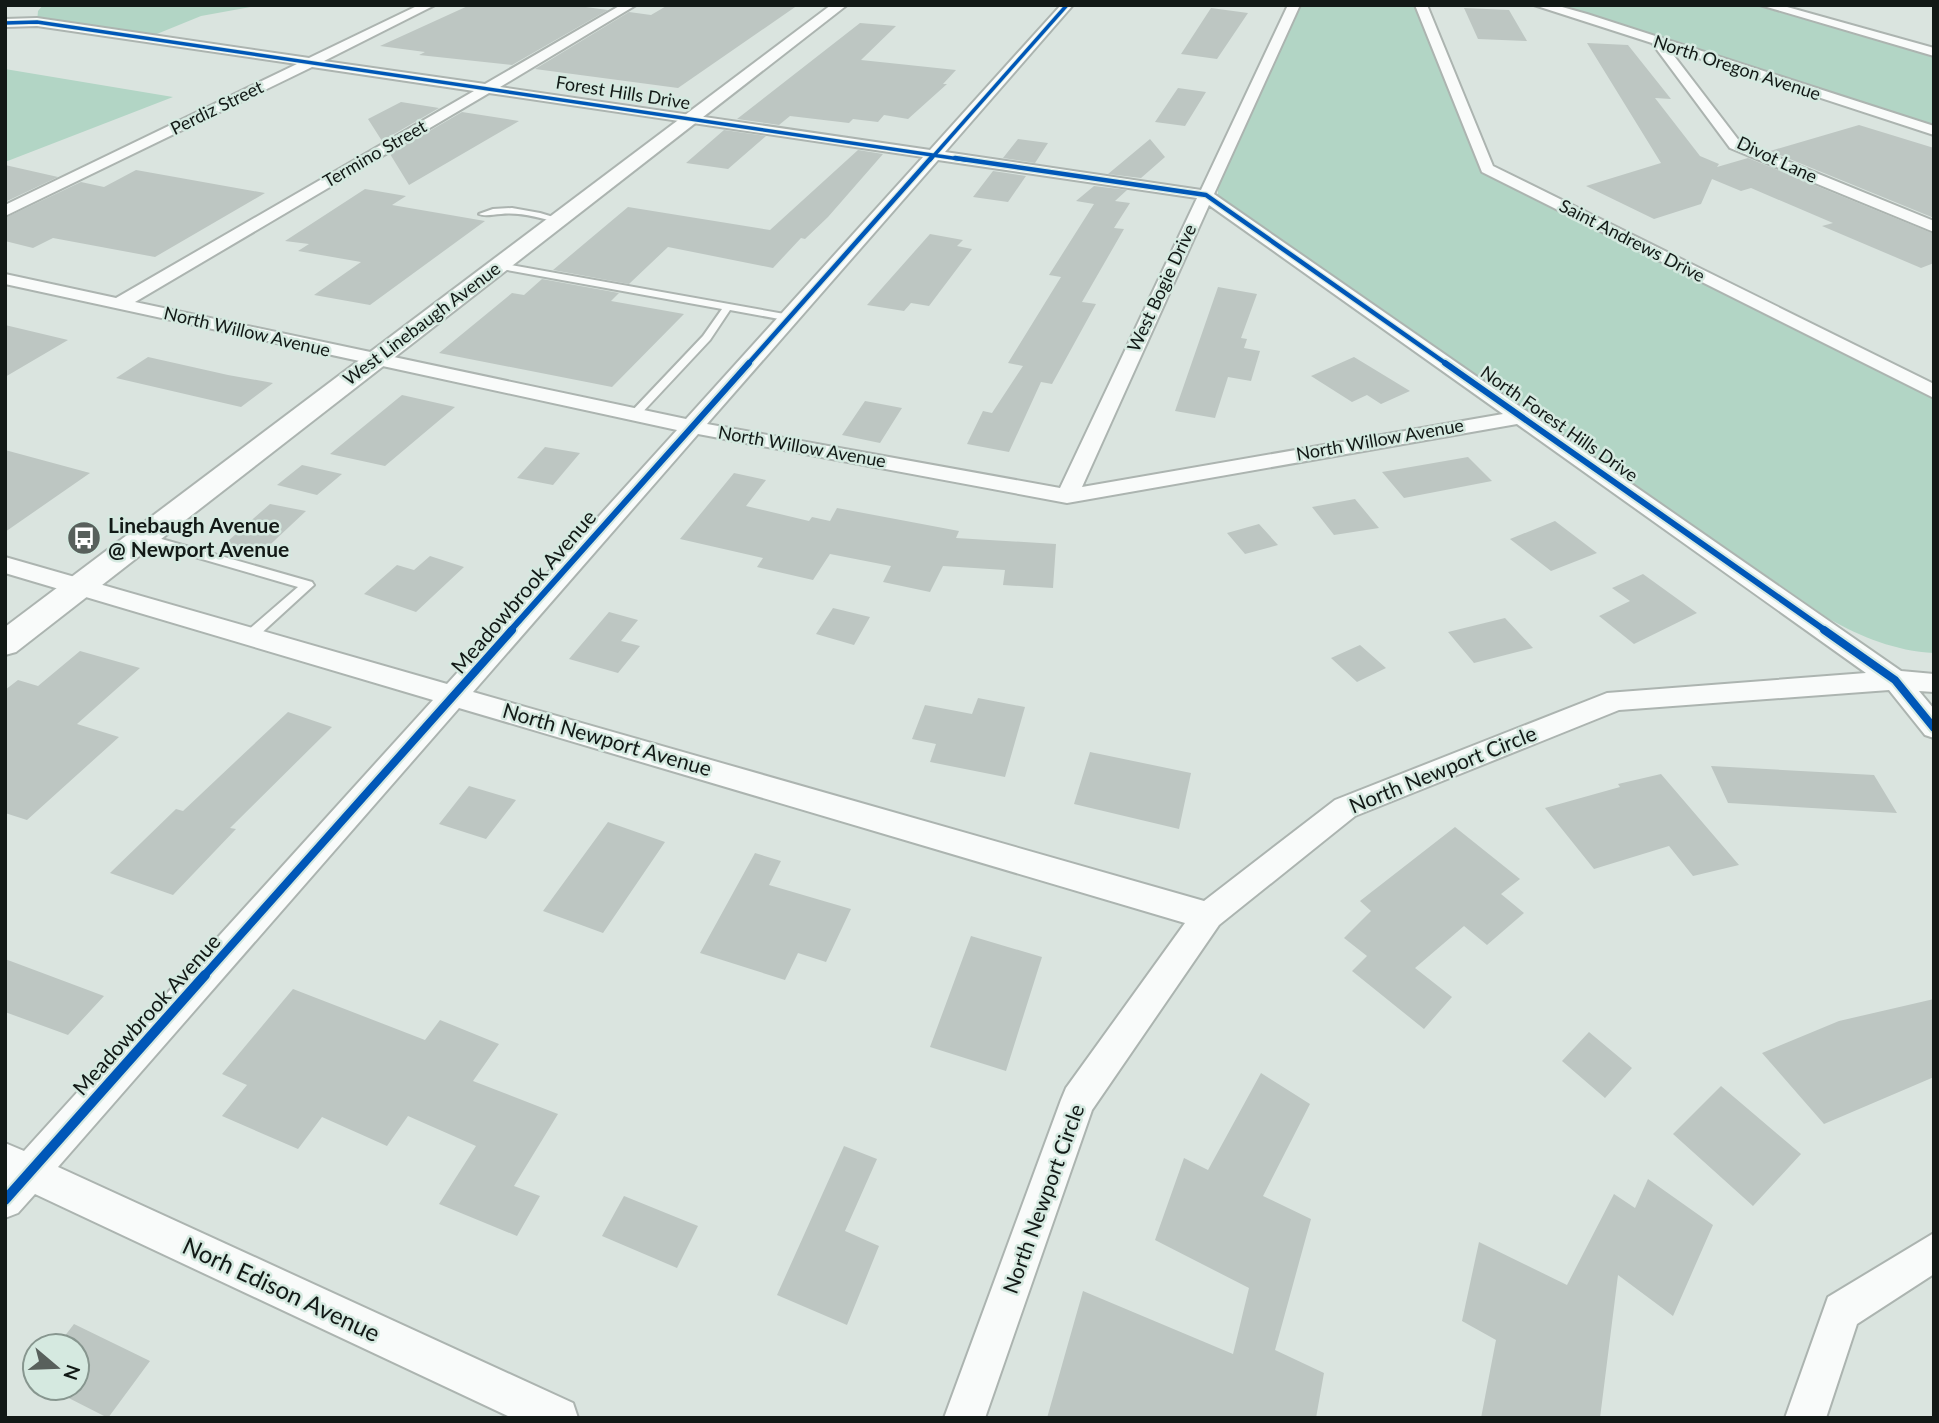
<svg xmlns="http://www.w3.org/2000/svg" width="1939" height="1423" viewBox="0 0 1939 1423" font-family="Lato,sans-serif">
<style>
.green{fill:#b2d5c5}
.building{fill:#bdc6c2}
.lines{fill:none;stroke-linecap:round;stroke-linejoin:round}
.service-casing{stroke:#acb4b0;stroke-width:4}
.minor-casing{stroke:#acb4b0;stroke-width:4}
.tertiary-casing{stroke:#acb4b0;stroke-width:4}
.service{fill:#f9fbfa;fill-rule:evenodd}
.minor{fill:#f9fbfa;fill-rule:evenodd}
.tertiary{fill:#f9fbfa;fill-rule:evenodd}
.cycleway-far4-casing{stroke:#d5e9e0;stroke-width:5}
.cycleway-far3-casing{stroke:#d5e9e0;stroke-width:7}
.cycleway-far2-casing{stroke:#d5e9e0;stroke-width:10}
.cycleway-far1-casing{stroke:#d5e9e0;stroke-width:12}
.cycleway-casing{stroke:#d5e9e0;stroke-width:14}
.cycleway-far4{stroke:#0057b8;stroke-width:3.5}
.cycleway-far3{stroke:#0057b8;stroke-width:4.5}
.cycleway-far2{stroke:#0057b8;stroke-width:6}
.cycleway-far1{stroke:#0057b8;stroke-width:8}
.cycleway{stroke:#0057b8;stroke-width:10}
.labels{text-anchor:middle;stroke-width:5;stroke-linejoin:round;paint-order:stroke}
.far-street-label{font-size:18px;fill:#121916;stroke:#d5e9e0}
.poi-label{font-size:21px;font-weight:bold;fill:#121916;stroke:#d5e9e0;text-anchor:start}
.street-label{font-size:21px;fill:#121916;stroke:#d5e9e0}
.near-street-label{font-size:24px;fill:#121916;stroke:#d5e9e0}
</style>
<rect width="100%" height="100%" fill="#dae4df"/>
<path class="green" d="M 43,5 L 262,5 L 201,16 L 147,38 L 37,22 L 38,11 Z
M 1299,5 L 1414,5 L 1483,172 L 1934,398 L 1934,653 C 1895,651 1862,637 1829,619 L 1218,197 L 1218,188 Z
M 1552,5 L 1773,5 L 1768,9 L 1934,56 L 1934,127 Z
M 5,69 L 173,97 L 5,162 Z"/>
<path class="building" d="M 470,5 L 571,5 L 608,10 L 512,65 L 419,55 L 425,52 L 380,46 Z
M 668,5 L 798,5 L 678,88 L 535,69 L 629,12 L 651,15 Z
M 1211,8 L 1248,13 L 1217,59 L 1181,54 Z
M 1464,8 L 1509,10 L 1527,41 L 1478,39 Z
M 860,23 L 896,26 L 861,60 L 956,70 L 943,84 L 947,84 L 908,119 L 884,115 L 878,122 L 853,119 L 849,123 L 790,116 L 779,125 L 737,119 Z
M 1587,43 L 1628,45 L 1671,99 L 1655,98 L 1700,156 L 1719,164 L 1717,167 L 1748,158 L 1934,234 L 1934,263 L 1921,268 L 1822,226 L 1833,223 L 1751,188 L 1741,191 L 1712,179 L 1701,204 L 1654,219 L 1586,186 L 1661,163 Z
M 1178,88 L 1206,92 L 1185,126 L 1155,122 Z
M 401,102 L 439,108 L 382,141 L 368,119 Z
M 462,112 L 519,121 L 409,185 L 390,154 Z
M 1859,125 L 1934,148 L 1934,218 L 1770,151 Z
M 724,130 L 766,136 L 728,169 L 686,163 Z
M 1018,139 L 1048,143 L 1035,163 L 1003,158 Z
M 1150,139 L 1165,157 L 1141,178 L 1108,174 Z
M 858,150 L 883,154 L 828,217 L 805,239 L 801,238 L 773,268 L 668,247 L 629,284 L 553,270 L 628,207 L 770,230 Z
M 5,165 L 58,177 L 5,202 Z
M 136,170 L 265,193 L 155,257 L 53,238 L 33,248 L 5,241 L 5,218 L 81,182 L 104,187 Z
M 993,171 L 1026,176 L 1008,202 L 973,197 Z
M 1094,186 L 1127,190 L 1115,201 L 1130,203 L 1114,228 L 1124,229 L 1082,302 L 1096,304 L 1052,384 L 1041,382 L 1009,452 L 967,444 L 983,411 L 992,413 L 1023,366 L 1008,363 L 1061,277 L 1049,275 L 1094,204 L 1076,201 Z
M 365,189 L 406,196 L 392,205 L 485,221 L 370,305 L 314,295 L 361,262 L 298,251 L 309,244 L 285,241 Z
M 930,234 L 963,240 L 957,246 L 972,249 L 929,306 L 911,303 L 904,311 L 867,305 Z
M 542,279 L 619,293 L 611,301 L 684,314 L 612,387 L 439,353 L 512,293 L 524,295 Z
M 1218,287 L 1257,294 L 1241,338 L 1247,339 L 1244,348 L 1260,351 L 1251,381 L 1228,377 L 1215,418 L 1175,411 Z
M 5,325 L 68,340 L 5,377 Z
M 148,357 L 228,375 L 273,383 L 241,407 L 116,378 Z
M 1354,357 L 1410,391 L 1381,404 L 1367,395 L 1352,402 L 1311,376 Z
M 402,395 L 455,407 L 385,466 L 330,454 Z
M 865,401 L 902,408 L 880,443 L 842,435 Z
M 545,447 L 580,453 L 553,485 L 517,478 Z
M 5,450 L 90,473 L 5,532 Z
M 1468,457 L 1492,481 L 1404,498 L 1382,472 Z
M 302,465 L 342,474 L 317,495 L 277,485 Z
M 734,473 L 766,480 L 746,506 L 809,521 L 812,517 L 830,521 L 837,508 L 959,531 L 956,538 L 1056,544 L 1053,588 L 1003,585 L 1005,570 L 943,566 L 930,592 L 883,582 L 891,566 L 830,554 L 813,580 L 757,567 L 763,558 L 680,539 Z
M 1355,499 L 1379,528 L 1334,535 L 1312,507 Z
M 270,504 L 306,511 L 257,557 L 219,549 Z
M 1555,521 L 1597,553 L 1551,571 L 1510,539 Z
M 1259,524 L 1278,545 L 1245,554 L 1227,533 Z
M 430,556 L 464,567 L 416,612 L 364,594 L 397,565 L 414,570 Z
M 1643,574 L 1697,613 L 1634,644 L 1599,616 L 1630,601 L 1612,588 Z
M 833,608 L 870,617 L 854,645 L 816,634 Z
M 609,612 L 638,620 L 621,641 L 640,646 L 618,673 L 569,659 Z
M 1505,618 L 1533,648 L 1474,663 L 1448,632 Z
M 1360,645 L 1386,668 L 1357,682 L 1331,658 Z
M 80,651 L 140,668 L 77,724 L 119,737 L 27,820 L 5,813 L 5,690 L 18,680 L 38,686 Z
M 978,698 L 1025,707 L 1005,777 L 930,762 L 936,744 L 912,739 L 925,705 L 972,714 Z
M 288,712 L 332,727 L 230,828 L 236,829 L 173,895 L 110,873 L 176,809 L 183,811 Z
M 1090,752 L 1191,773 L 1179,829 L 1074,804 Z
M 1711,766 L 1874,775 L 1897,813 L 1728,803 Z
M 1661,774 L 1739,865 L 1693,876 L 1669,846 L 1594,869 L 1545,808 L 1620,787 L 1618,784 Z
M 469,786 L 516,800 L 486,839 L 439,824 Z
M 608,822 L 665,842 L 603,933 L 543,911 Z
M 1455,827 L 1520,879 L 1501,894 L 1524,913 L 1487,945 L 1464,926 L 1415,968 L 1452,997 L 1424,1029 L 1352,971 L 1367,956 L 1344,938 L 1371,911 L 1360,901 Z
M 755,853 L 781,861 L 769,885 L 851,909 L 826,962 L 798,953 L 785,980 L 700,953 Z
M 971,936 L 1042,957 L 1006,1071 L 930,1047 Z
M 5,959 L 104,996 L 68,1035 L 5,1012 Z
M 293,989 L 425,1040 L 440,1020 L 499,1044 L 473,1081 L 558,1114 L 514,1186 L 540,1196 L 517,1236 L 439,1204 L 476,1146 L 408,1116 L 387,1146 L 322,1117 L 298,1149 L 222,1116 L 247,1085 L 222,1074 Z
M 1934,999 L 1934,1077 L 1824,1124 L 1762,1053 L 1839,1021 Z
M 1589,1032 L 1632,1068 L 1605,1098 L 1562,1061 Z
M 1261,1073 L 1310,1104 L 1263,1196 L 1311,1219 L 1275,1350 L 1324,1373 L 1316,1418 L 1047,1418 L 1083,1291 L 1233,1354 L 1249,1288 L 1155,1240 L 1184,1158 L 1208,1170 Z
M 1721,1086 L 1801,1154 L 1753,1206 L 1673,1134 Z
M 844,1146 L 877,1159 L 845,1231 L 879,1246 L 847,1325 L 777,1295 Z
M 1648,1179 L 1713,1225 L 1673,1316 L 1618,1275 L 1600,1418 L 1481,1418 L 1496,1340 L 1462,1321 L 1479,1242 L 1567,1285 L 1614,1194 L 1635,1208 Z
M 624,1196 L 698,1226 L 677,1268 L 602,1236 Z
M 74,1324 L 150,1361 L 108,1418 L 49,1388 L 77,1388 L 77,1346 L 57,1346 Z"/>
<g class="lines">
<g class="service-casing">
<path id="service" d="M 512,208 L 540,213 L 563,220 L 559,223 C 540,218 521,212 501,214 C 493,214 486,217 479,214 L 493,209 Z
M 499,263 L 790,315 L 795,318 L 790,321 L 730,310 L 710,340 L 638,417 L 634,418 L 629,415 L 630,413 L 703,336 L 722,309 L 496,268 L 494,266 Z
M 144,534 L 312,582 L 314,585 L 256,638 L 246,638 L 244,635 L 246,632 L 298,587 L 140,541 L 138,538 L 140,535 Z"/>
</g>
<g class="minor-casing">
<path id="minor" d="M 419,5 L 435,5 L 324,61 L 485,84 L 621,5 L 636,5 L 500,87 L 930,150 L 1061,5 L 1073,5 L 945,152 L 1201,190 L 1288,5 L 1300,5 L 1214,194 L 1901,671 L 1934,674 L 1934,692 L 1919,691 L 1934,709 L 1934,738 L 1925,735 L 1889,690 L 1619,710 L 1355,816 L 1219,925 L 1092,1110 L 985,1418 L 944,1418 L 1061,1100 L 1066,1088 L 1185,923 L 459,708 L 58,1167 L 573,1403 L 578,1418 L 512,1418 L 35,1194 L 18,1213 L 5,1218 L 5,1143 L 24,1151 L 433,700 L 5,573 L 5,557 L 447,684 L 677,430 L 5,284 L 5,274 L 116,298 L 474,91 L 312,67 L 5,216 L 5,205 L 297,64 L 37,26 L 5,27 L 5,19 L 37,18 L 309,58 ZM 489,93 L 923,157 L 686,419 L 135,302 ZM 938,160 L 1197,198 L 1060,488 L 707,424 ZM 1209,205 L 1503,414 L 1082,487 ZM 1517,424 L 1866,673 L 1607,693 L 1335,800 L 1204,901 L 473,692 L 698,434 L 1067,503 Z
M 1415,5 L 1427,5 L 1493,166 L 1934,384 L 1934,398 L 1482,172 Z
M 1534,5 L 1555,5 L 1587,14 L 1934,126 L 1934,135 L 1668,48 L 1740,142 L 1934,221 L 1934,232 L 1730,148 L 1652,43 Z
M 1760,5 L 1780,5 L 1934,48 L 1934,56 Z
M 1934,1233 L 1934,1274 L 1857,1324 L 1826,1418 L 1785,1418 L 1828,1297 Z"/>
</g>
<g class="tertiary-casing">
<path id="tertiary" d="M 831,5 L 847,5 L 16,652 L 5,655 L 5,627 Z"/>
</g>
<use href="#service" class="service"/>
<use href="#minor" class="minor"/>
<use href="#tertiary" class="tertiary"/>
<g class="cycleway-far4-casing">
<path id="cycleway-far4" d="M 5,23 L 37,22 L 966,160
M 930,160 L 1067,5"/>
</g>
<g class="cycleway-far3-casing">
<path id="cycleway-far3" d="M 955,158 L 1206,195 L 1448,365
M 747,365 L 931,158"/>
</g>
<g class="cycleway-far2-casing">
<path id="cycleway-far2" d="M 1445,363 L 1826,631
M 510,631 L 749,363"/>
</g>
<g class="cycleway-far1-casing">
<path id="cycleway-far1" d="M 1824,630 L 1895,680 L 1934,728
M 203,977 L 512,630"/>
</g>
<g class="cycleway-casing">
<path id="cycleway" d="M 5,1200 L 205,975"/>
</g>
<use href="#cycleway-far4" class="cycleway-far4"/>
<use href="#cycleway-far3" class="cycleway-far3"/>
<use href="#cycleway-far2" class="cycleway-far2"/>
<use href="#cycleway-far1" class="cycleway-far1"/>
<use href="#cycleway" class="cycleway"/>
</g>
<defs>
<g id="bus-disc" transform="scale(1.75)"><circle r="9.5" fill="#58605c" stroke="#d5e9e0"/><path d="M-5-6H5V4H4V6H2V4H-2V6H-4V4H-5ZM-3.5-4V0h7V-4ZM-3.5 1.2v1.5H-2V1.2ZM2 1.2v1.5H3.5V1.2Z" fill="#fff"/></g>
</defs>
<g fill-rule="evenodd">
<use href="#bus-disc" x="84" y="538"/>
</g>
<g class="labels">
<g class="far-street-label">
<text transform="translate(1737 68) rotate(18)" y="6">North Oregon Avenue</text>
<text transform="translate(623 93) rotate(9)" y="6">Forest Hills Drive</text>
<text transform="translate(217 108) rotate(-26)" y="6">Perdiz Street</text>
<text transform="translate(375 154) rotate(-30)" y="6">Termino Street</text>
<text transform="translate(1777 160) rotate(25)" y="6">Divot Lane</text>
<text transform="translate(1632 241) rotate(27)" y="6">Saint Andrews Drive</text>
<text transform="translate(1162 288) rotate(-65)" y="6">West Bogie Drive</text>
<text transform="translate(422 324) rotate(-37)" y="6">West Linebaugh Avenue</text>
<text transform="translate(247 332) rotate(13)" y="6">North Willow Avenue</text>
<text transform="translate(1559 424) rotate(35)" y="6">North Forest Hills Drive</text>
<text transform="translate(1380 440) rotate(-10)" y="6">North Willow Avenue</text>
<text transform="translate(802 447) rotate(10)" y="6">North Willow Avenue</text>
</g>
<g class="poi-label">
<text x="108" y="533">Linebaugh Avenue<tspan x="108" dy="24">@ Newport Avenue</tspan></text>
</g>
<g class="street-label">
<text transform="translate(524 592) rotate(-49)" y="7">Meadowbrook Avenue</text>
<text transform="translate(607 740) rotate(16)" y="7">North Newport Avenue</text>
<text transform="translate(1443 770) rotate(-22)" y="7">North Newport Circle</text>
<text transform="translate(147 1015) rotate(-48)" y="7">Meadowbrook Avenue</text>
<text transform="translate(1044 1199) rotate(-70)" y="7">North Newport Circle</text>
</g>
<g class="near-street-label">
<text transform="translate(281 1290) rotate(25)" y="8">Norh Edison Avenue</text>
</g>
</g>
<rect width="1939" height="1423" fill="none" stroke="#121916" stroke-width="14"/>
<g transform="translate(56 1367) rotate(109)"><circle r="33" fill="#d5e9e0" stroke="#87968f" stroke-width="2"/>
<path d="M0-5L12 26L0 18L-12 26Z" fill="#58605c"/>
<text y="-10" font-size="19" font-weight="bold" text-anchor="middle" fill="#121916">N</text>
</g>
</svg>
